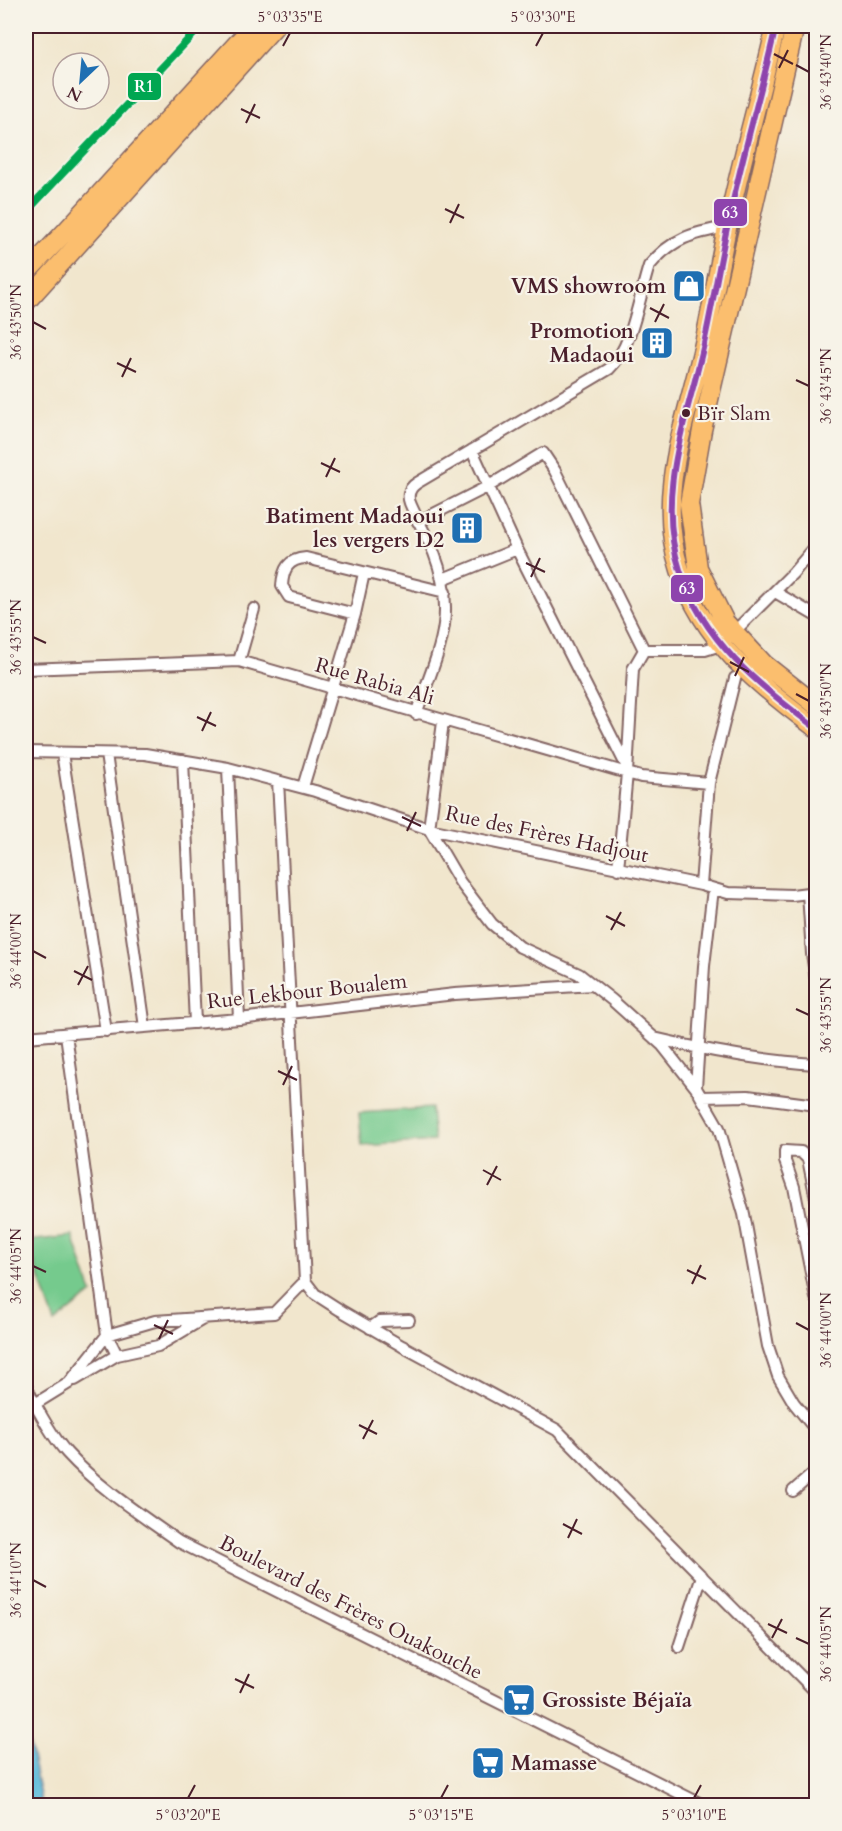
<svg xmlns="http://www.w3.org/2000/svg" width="842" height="1831" viewBox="0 0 842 1831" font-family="Cardo,serif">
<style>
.green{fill:#75ca8d;stroke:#60745c;stroke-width:1.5}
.water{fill:#5dbbdb;stroke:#546d83;stroke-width:1.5}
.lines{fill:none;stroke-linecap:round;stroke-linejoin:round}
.minor-casing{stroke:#846564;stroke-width:14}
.primary-casing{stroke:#846564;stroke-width:21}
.trunk-casing{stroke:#846564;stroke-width:21}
.minor{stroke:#fff;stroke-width:10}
.primary{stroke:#fbbe6e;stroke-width:18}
.trunk{stroke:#fbbe6e;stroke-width:18}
.bus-1-casing{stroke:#f7f3e8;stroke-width:10}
.bus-1{stroke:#8e44ad;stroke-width:6}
.rail-1-casing{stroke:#f7f3e8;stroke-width:12}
.rail-1{stroke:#00a651;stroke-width:8}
.ticks{fill:none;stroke:#4a1f2b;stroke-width:2}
.bus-dot{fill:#4a1f2b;stroke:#f7f3e8;stroke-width:2}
.labels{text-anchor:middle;stroke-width:4.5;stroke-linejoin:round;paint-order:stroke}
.bus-label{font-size:20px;fill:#4a1f2b;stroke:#f7f3e8;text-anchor:start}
.poi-label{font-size:21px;font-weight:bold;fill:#4a1f2b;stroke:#f7f3e8;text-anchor:end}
.street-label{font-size:21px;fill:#4a1f2b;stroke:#f7f3e8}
.line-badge{stroke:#f7f3e8;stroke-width:2}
.badge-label{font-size:16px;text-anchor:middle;font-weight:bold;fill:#fff}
.neatline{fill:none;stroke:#4a1f2b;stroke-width:2}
.ticks-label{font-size:15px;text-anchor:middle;fill:#4a1f2b}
</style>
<rect width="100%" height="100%" fill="#f7f3e8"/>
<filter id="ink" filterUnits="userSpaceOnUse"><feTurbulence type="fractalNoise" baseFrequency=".0167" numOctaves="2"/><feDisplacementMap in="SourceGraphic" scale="12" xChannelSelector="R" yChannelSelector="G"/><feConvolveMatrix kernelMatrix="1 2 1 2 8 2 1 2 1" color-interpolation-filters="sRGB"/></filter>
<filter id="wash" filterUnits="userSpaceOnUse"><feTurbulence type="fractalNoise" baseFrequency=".008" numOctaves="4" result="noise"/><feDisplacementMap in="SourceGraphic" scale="24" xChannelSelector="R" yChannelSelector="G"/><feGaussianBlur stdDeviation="1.35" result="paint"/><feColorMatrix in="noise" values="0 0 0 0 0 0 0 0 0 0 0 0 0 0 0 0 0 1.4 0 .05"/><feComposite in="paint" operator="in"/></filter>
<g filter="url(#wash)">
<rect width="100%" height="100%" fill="#f1e6cd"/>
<path class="green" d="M 431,1108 L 434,1141 L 362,1146 L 359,1113 Z
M 73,1236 L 92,1293 L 55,1323 L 27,1241 Z"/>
<path class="water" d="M 26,1727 L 42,1805 L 26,1805 Z"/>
</g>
<g filter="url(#ink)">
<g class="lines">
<g class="minor-casing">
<path id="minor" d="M 472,450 L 517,549 L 626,765
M 418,522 L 489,486 L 543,453 L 555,471 L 644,650
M 443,579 L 517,549
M 775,592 L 816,616
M 355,614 L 289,597 L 282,586 C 283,569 288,559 306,558 L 445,592
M 239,661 L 254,609
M 26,669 L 239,661 L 641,777 L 709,783
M 416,714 C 437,654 459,617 434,553 C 427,536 417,520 410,503 C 407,495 409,488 417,483 L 609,369 C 633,347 639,296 649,266 C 672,238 693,233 727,227
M 443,722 L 429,829 L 460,882 L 492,924 L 520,947 L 579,974 L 612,1000 L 662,1045 L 696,1088 L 719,1128 L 744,1214 L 768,1346 L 778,1376 L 794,1403 L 816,1430
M 26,752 L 145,754 L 228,768 L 315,791 L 429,829 L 701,885 L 728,893 L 792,895 L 816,892
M 62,753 L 106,1031
M 106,754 L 145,1027
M 183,760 L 195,1023
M 228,768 L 239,1019
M 278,781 L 305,1281 L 315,1294 L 340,1310 L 402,1346 L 557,1430 L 816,1692
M 303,787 L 355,614 L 364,573
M 618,869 L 627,773 L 633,669 L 644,650 L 705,650 L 721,645 L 793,573 L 816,546
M 701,885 L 709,783 L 735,678
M 808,893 L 812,954 L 816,980
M 66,1034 L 107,1335 L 117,1355
M 26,1037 L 239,1019 L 455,994 L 593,985
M 654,1038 C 708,1051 762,1061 816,1064
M 696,1088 L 704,966 L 713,889
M 701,1097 L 748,1096 L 816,1105
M 816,1199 L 808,1159 L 801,1152 L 785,1151 L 785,1161 L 794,1187 L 816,1298
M 370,1328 L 380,1321 L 409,1320
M 75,1380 L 117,1355 L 158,1346 L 203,1319
M 26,1386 C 36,1407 51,1435 67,1453 C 99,1488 141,1515 179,1542 L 705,1806
M 35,1404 L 69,1383 L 107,1335 L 155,1321 L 274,1313 L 305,1281
M 793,1491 L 816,1471
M 679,1647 L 702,1576"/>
</g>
<g class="primary-casing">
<path id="primary" d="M 776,26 C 761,93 741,160 727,228 C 719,265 713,302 705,339 C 689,415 654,492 680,570 C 702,640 759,686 816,728
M 795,26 L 702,430 L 689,504 L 698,568 L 725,622 L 764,664 L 816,705"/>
</g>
<g class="trunk-casing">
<path id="trunk" d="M 26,273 L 66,231 L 253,26
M 26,302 L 275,26"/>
</g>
<use href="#minor" class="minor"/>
<use href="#primary" class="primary"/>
<use href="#trunk" class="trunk"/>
<g class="bus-1-casing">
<path id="bus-1" d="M 776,26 C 761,93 741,160 727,228 C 719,265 713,302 705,339 C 689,415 654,492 680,570 C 702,640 759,686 816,728"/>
</g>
<use href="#bus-1" class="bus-1"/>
<g class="rail-1-casing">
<path id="rail-1" d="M 26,212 L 201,26"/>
</g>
<use href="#rail-1" class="rail-1"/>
</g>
</g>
<path class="ticks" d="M 283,46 L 290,33M 536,46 L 543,33M 774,54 L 793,64M 796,65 L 809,72M 779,68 L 788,50M 241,109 L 260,118M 246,123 L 255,104M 445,209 L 464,218M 450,223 L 459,204M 650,308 L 669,318M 33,322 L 46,329M 655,322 L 664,304M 117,363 L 136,372M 122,377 L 131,358M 796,380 L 809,386M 321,463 L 340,472M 326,477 L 335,458M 526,563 L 545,572M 531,577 L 540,558M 33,637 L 46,643M 730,662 L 749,672M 735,676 L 744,657M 796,694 L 809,701M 197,717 L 216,726M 202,731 L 211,712M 402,817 L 421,826M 407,831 L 416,812M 606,916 L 625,926M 611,930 L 621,912M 33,951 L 46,958M 74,971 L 92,980M 78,985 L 88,966M 796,1009 L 809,1015M 278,1071 L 297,1080M 283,1085 L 292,1066M 483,1170 L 501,1180M 487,1185 L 497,1166M 33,1266 L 46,1272M 687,1270 L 706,1279M 692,1284 L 701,1265M 796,1323 L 809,1330M 154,1325 L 173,1334M 159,1339 L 168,1320M 359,1425 L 377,1434M 363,1439 L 373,1420M 563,1524 L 582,1534M 568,1538 L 577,1519M 33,1580 L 46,1587M 768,1624 L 787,1633M 772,1638 L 782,1619M 796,1638 L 809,1644M 235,1679 L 254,1688M 240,1693 L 249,1674M 188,1798 L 195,1785M 441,1798 L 448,1785M 694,1798 L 701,1785"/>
<defs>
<g id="shop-square" transform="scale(1.725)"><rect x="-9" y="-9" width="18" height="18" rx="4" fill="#1f6fb2" stroke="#f7f3e8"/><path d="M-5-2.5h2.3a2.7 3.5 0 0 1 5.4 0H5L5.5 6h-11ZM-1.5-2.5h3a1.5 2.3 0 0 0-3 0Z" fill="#fff"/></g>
<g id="building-square" transform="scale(1.725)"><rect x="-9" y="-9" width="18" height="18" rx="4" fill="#1f6fb2" stroke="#f7f3e8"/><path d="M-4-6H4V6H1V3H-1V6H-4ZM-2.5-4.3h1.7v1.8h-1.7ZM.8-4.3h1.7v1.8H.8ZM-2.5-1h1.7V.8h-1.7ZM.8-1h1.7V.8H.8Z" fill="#fff"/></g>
<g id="supermarket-square" transform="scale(1.725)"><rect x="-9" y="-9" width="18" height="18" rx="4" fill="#1f6fb2" stroke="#f7f3e8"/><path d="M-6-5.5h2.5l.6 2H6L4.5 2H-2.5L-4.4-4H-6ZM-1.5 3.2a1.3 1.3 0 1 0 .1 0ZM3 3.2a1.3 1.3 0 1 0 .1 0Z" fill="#fff"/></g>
</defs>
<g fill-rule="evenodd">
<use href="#shop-square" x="689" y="286"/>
<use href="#building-square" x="657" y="343"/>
<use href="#building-square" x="467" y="528"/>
<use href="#supermarket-square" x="519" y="1700"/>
<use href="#supermarket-square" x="488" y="1763"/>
</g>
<circle class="bus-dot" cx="686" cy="413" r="5"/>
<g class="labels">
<g class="bus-label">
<text x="697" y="420">Bïr Slam</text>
</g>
<g class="poi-label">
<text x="666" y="293">VMS showroom</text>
<text x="634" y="338">Promotion<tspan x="634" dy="24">Madaoui</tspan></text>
<text x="444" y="523">Batiment Madaoui<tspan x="444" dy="24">les vergers D2</tspan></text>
<text x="542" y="1707" text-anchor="start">Grossiste Béjaïa</text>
<text x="511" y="1770" text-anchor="start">Mamasse</text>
</g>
<g class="street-label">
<text transform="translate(375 681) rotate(16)" y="7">Rue Rabia Ali</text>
<text transform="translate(547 834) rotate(12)" y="7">Rue des Frères Hadjout</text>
<text transform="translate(307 991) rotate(-6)" y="7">Rue Lekbour Boualem</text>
<text transform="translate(351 1607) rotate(27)" y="7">Boulevard des Frères Ouakouche</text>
</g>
</g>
<g class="line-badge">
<rect x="127" y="72" width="35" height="29" rx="6" fill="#00a651"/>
<rect x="713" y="198" width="35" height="29" rx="6" fill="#8e44ad"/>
<rect x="670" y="574" width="34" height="29" rx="6" fill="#8e44ad"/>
</g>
<g class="badge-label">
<text x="144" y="92">R1</text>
<text x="730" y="218">63</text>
<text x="687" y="594">63</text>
</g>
<rect width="842" height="1831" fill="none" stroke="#f7f3e8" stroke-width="66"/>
<g transform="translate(81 81) rotate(206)"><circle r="28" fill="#f7f3e8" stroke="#b29e9c" stroke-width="1.5"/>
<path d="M0-4.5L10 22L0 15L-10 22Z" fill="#1f6fb2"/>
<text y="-9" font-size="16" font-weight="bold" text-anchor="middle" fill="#4a1f2b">N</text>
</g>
<rect x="33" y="33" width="776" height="1765" class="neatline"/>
<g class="ticks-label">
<text x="290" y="22">5°03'35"E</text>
<text x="543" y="22">5°03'30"E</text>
<text transform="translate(826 72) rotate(-90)" y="5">36°43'40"N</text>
<text transform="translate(16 322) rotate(-90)" y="5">36°43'50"N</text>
<text transform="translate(826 386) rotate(-90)" y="5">36°43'45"N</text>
<text transform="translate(16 637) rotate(-90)" y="5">36°43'55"N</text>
<text transform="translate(826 701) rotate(-90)" y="5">36°43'50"N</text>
<text transform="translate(16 951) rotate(-90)" y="5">36°44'00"N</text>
<text transform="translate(826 1015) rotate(-90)" y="5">36°43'55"N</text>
<text transform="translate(16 1266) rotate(-90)" y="5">36°44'05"N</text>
<text transform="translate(826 1330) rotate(-90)" y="5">36°44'00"N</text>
<text transform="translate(16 1580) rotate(-90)" y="5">36°44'10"N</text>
<text transform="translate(826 1644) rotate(-90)" y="5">36°44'05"N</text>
<text x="188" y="1820">5°03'20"E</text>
<text x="441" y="1820">5°03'15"E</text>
<text x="694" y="1820">5°03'10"E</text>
</g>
</svg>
